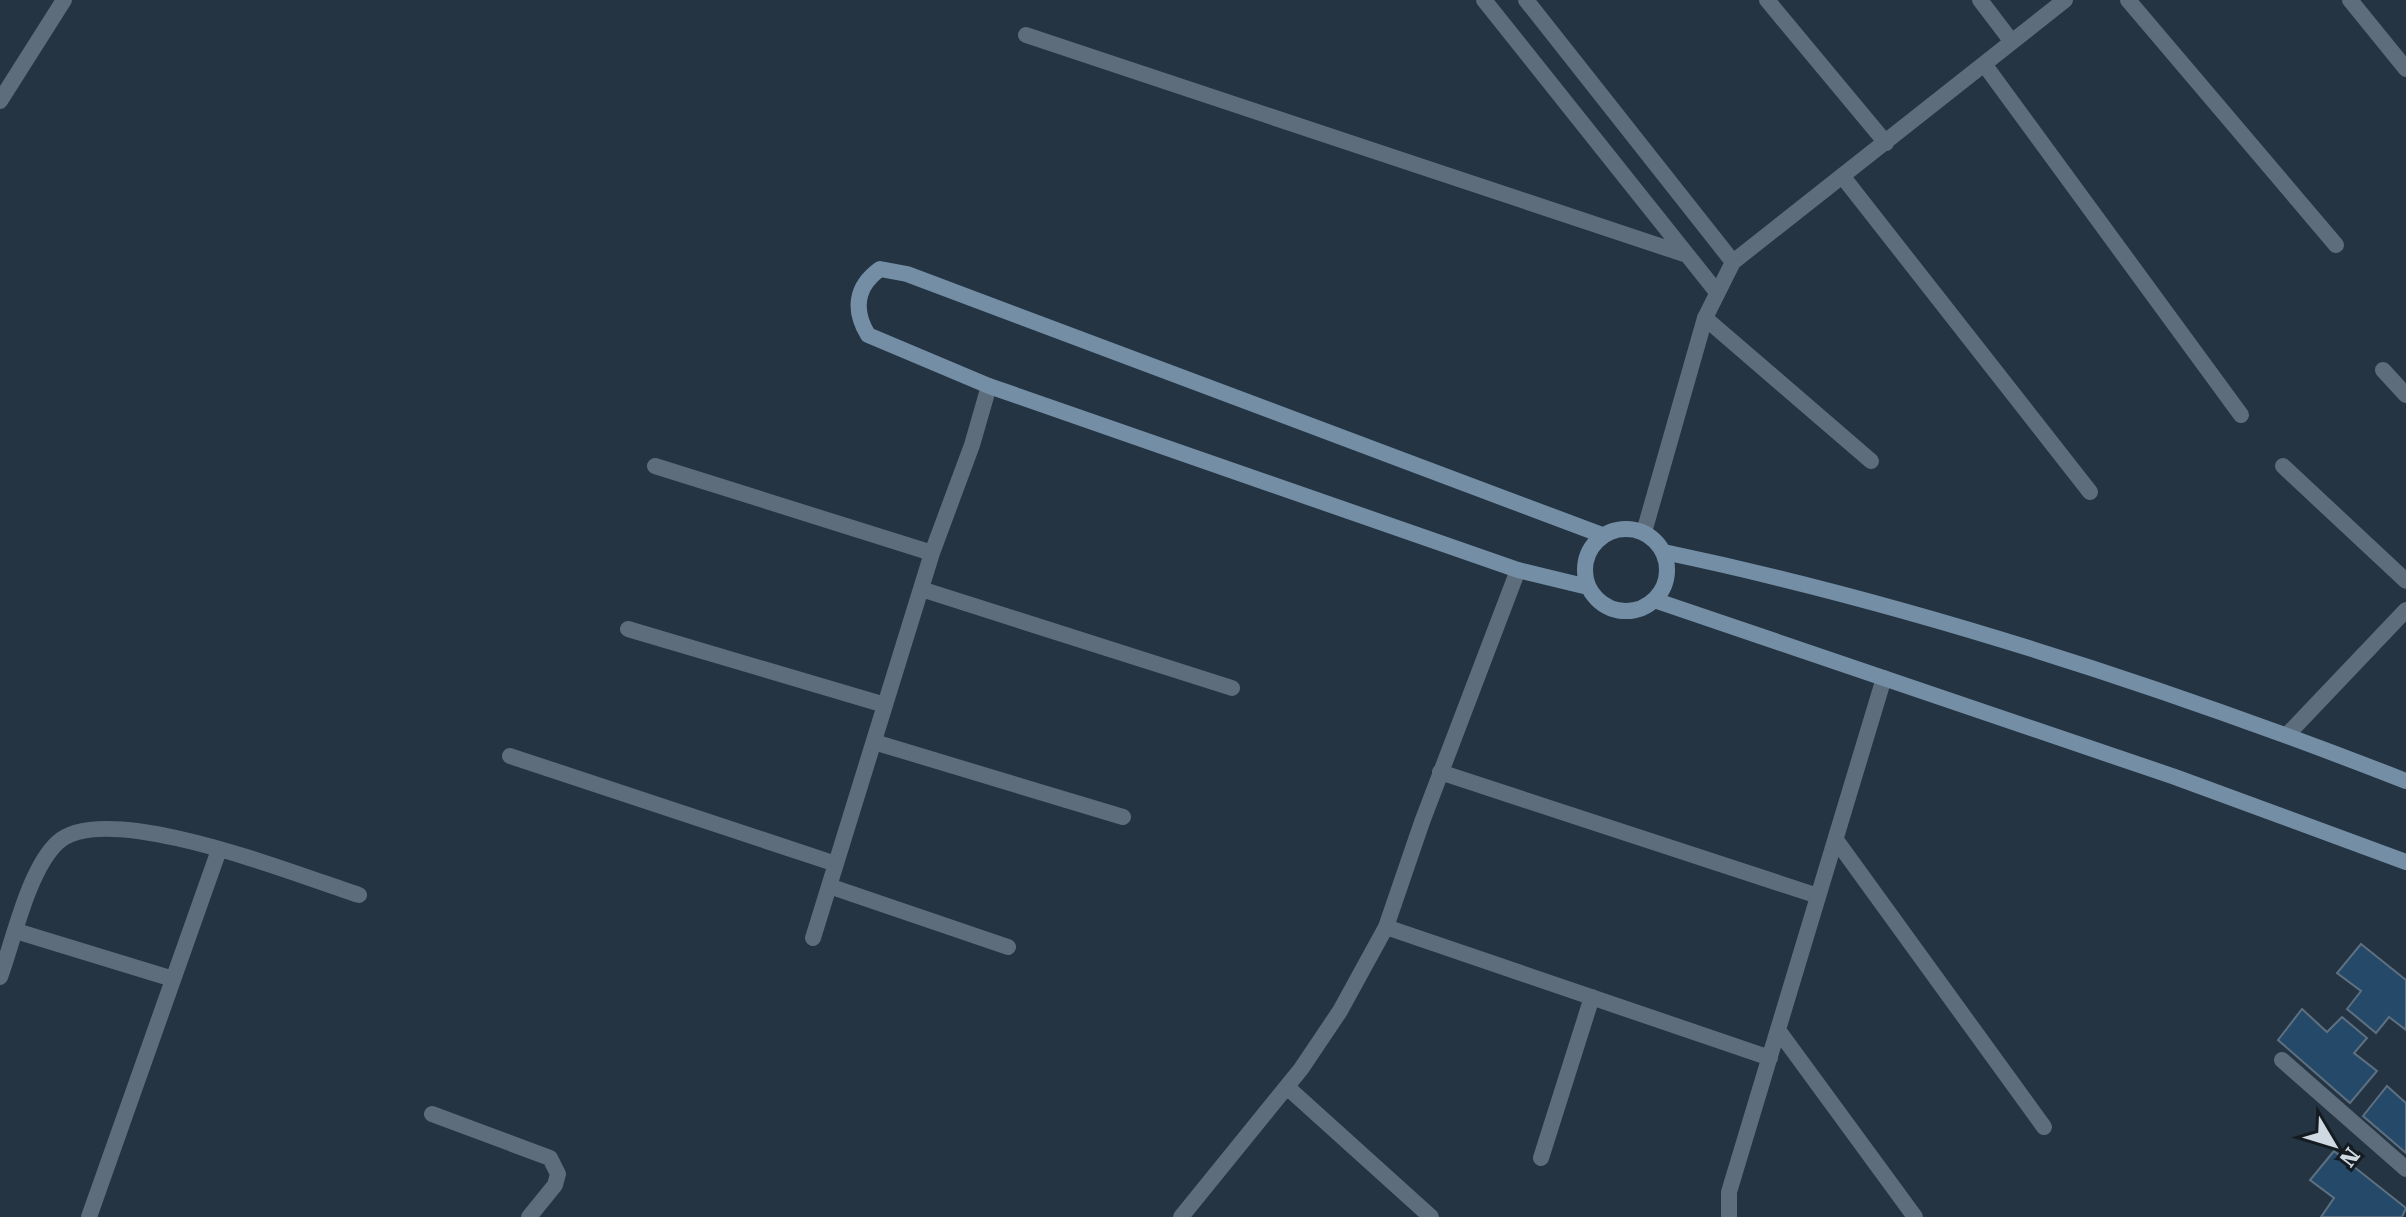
<svg xmlns="http://www.w3.org/2000/svg" width="2406" height="1217" viewBox="0 0 2406 1217" font-family="'Roboto Serif',serif">
<style>
.building{fill:#254a69;stroke:#5e7080;stroke-width:2}
.lines{fill:none;stroke-linecap:round;stroke-linejoin:round}
.lane{stroke:#5d6d7c;stroke-width:16}
.street{stroke:#5d6d7c;stroke-width:16}
.secondary{stroke:#748ea5;stroke-width:16}
</style>
<rect width="100%" height="100%" fill="#243442"/>
<path class="building" d="M 2361,944 L 2406,980 L 2406,1030 L 2389,1017 L 2376,1033 L 2347,1009 L 2361,991 L 2337,973 Z
M 2302,1009 L 2327,1032 L 2342,1017 L 2367,1038 L 2354,1053 L 2377,1071 L 2350,1103 L 2278,1040 Z
M 2387,1086 L 2406,1103 L 2406,1153 L 2363,1116 Z
M 2334,1151 L 2406,1208 L 2402,1217 L 2321,1217 L 2334,1198 L 2310,1180 Z"/>
<g class="lines">
<path class="lane" d="M 1705,318 L 1871,461"/>
<path class="street" d="M 1484,0 L 1716,291
M 1526,0 L 1733,262
M 1767,0 L 1886,143
M 1980,0 L 2012,42
M 2128,0 L 2336,245
M 2350,0 L 2406,69
M 1026,35 L 1684,254
M 1984,64 L 2241,415
M 0,101 L 64,0
M 1843,177 L 2090,492
M 2383,370 L 2406,395
M 655,466 L 932,553
M 2283,466 L 2406,581
M 1644,532 L 1705,318 L 1733,262 L 2065,0
M 921,589 L 1232,688
M 628,629 L 885,705
M 2287,735 L 2406,610
M 874,742 L 1123,817
M 510,756 L 836,864
M 1440,772 L 1818,896
M 1836,840 L 2044,1127
M 829,886 L 1008,947
M 1386,927 L 1770,1058
M 16,931 L 173,979
M 813,938 L 932,553 L 972,445 L 989,386
M 0,977 C 14,939 28,871 57,843 C 104,797 300,876 359,895
M 1778,1030 L 1915,1217
M 2282,1060 L 2406,1169
M 1287,1087 L 1431,1217
M 432,1114 L 550,1158 L 558,1174 L 555,1185 L 529,1217
M 1541,1158 L 1592,997
M 89,1217 L 219,850
M 1181,1217 L 1301,1069 L 1340,1011 L 1386,927 L 1422,822 L 1518,570
M 1729,1217 L 1729,1192 L 1884,678"/>
<path class="secondary" d="M1585 570a41 41 0 1 1 82 0a41 41 0 1 1-82 0Z
M 1664,552 C 1917,605 2165,687 2406,781
M 1588,587 L 1518,570 L 989,386 L 868,335 C 853,310 855,287 880,269 L 907,274 L 1602,535
M 1654,600 L 2175,777 L 2406,862"/>
</g>
<g transform="translate(2334 1145) rotate(128)" stroke="#141b21" stroke-width="6" paint-order="stroke">
<path d="M0-6L14 30L0 20L-14 30Z" fill="#cfd9e2"/>
<text y="-12" font-size="22" font-weight="bold" text-anchor="middle" fill="#cfd9e2">N</text>
</g>
</svg>
